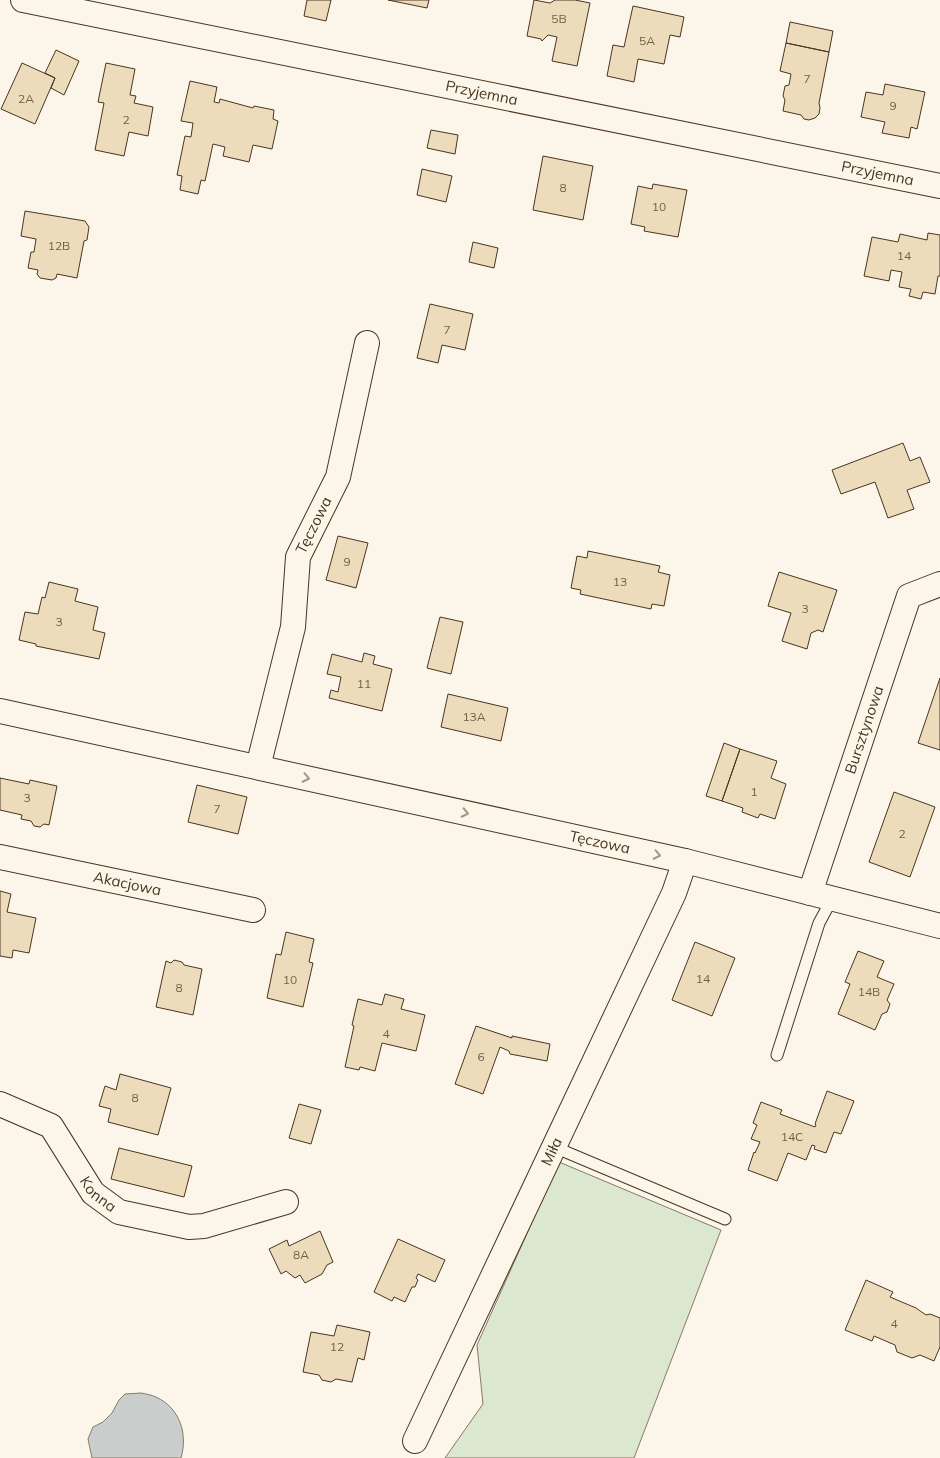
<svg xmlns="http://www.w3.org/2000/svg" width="940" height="1458" viewBox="0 0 940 1458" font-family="Mulish,sans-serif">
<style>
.green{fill:#dce7d0;stroke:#887966}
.water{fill:#c9cecd;stroke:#887966}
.building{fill:#ecdcbc;stroke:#4a3520}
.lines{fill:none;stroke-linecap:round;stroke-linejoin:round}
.lane-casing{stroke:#4a3520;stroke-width:13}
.street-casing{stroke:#4a3520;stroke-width:26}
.lane{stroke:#fbf6e9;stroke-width:11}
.street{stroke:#fbf6e9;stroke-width:24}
.oneway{stroke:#a29684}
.labels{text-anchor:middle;stroke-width:4;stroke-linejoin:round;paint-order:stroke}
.number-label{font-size:12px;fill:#725f47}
.street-label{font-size:15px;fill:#4a3520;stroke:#fbf6e9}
</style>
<rect width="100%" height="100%" fill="#fbf6e9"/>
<path class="green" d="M 559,1162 L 721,1230 L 634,1458 L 445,1458 L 483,1404 L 477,1345 Z"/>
<path class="water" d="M 141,1393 C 146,1394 152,1395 156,1397 C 180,1408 188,1434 181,1458 L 92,1458 L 88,1439 L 93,1427 L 103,1422 L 112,1413 L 119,1400 L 125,1394 Z"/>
<path class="building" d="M 307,0 L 331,0 L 326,21 L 304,16 Z
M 388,0 L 429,0 L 427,8 Z
M 534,0 L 550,3 L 555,0 L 575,0 L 590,3 L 577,66 L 552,61 L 557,37 L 548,35 L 542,41 L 541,39 L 527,36 Z
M 633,6 L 684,17 L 680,37 L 670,35 L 664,64 L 638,59 L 634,82 L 607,76 L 613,45 L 624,47 Z
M 790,22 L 833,31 L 829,52 L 786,43 Z
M 786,43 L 829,52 L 819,103 L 820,108 L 819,114 L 815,118 L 809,120 L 804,119 L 801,115 L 783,111 L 785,100 L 783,96 L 785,86 L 789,85 L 791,74 L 780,71 Z
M 56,50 L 79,61 L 64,95 L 51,88 L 55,78 L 45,73 Z
M 22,63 L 55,78 L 35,124 L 1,109 Z
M 106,63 L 135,69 L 130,95 L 136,96 L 134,103 L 153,107 L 148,136 L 129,132 L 124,156 L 95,150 L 104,103 L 98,102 Z
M 190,81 L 217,87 L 214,102 L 219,103 L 220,99 L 253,108 L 254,106 L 274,110 L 273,119 L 278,121 L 272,149 L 253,145 L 249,162 L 223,156 L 225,147 L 213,144 L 205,181 L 201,180 L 198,194 L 180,190 L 182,176 L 177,175 L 185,136 L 191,137 L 193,123 L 181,121 Z
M 885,84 L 925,92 L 917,129 L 911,127 L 909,138 L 882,133 L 885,122 L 861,117 L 866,92 L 883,95 Z
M 431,130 L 458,135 L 455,154 L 427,148 Z
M 543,156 L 593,166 L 583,220 L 533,210 Z
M 422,169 L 452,176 L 446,202 L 417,195 Z
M 653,184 L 687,190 L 678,237 L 644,231 L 645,227 L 631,224 L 638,186 L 652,189 Z
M 25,211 L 85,221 L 89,227 L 87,240 L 84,241 L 77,278 L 57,274 L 56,278 L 52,280 L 40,278 L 37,274 L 38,270 L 28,268 L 31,252 L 34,252 L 36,239 L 21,236 Z
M 928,233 L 940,235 L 940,276 L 938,276 L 935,294 L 923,292 L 921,299 L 909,296 L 911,289 L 899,287 L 902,272 L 891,270 L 889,281 L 864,276 L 872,237 L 898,242 L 900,234 L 927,240 Z
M 473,242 L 498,248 L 494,268 L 469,262 Z
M 430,304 L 473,314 L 465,350 L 442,345 L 438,363 L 417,358 Z
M 903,443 L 910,461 L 920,457 L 930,482 L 907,490 L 914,509 L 888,518 L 875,482 L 841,494 L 832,470 Z
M 338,536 L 368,543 L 356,588 L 326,580 Z
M 588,551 L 660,566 L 658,572 L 670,575 L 664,606 L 652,604 L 651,609 L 580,594 L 581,590 L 571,588 L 577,556 L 587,558 Z
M 779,572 L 837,590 L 823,632 L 818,630 L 811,633 L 807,649 L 782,641 L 791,613 L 768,606 Z
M 49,582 L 78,589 L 75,601 L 98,607 L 93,630 L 105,633 L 99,659 L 36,646 L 36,644 L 19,640 L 25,612 L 38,614 L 42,597 L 45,598 Z
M 440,617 L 463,622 L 451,674 L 427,668 Z
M 364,653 L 375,656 L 373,664 L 392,669 L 382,711 L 329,698 L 331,690 L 338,692 L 341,677 L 327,674 L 332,654 L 362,662 Z
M 940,678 L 940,750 L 918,743 Z
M 448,694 L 508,708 L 501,741 L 441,727 Z
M 724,743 L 740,749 L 722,801 L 706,796 Z
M 740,749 L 777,761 L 771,778 L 786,784 L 775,819 L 760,814 L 758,818 L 742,812 L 743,808 L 722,801 Z
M 0,778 L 29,784 L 30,780 L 57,786 L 49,825 L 44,824 L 40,827 L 34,826 L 31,821 L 21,819 L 22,815 L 0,810 Z
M 197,785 L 247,797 L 238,834 L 188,822 Z
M 894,792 L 935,807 L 910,877 L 869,862 Z
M 0,891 L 11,894 L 7,912 L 36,918 L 29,953 L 13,950 L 12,958 L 0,956 Z
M 286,932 L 314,939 L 309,962 L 313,963 L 303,1007 L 267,998 L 276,954 L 281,955 Z
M 695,942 L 735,958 L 712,1016 L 672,1000 Z
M 858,951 L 884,961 L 877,977 L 894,984 L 887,1000 L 890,1004 L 887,1012 L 882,1014 L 875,1030 L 838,1014 L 850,984 L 845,982 Z
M 174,960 L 182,962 L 184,965 L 202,969 L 193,1015 L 156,1007 L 166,961 L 171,963 Z
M 385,994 L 404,999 L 401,1009 L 425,1015 L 416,1051 L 382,1043 L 375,1071 L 360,1067 L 359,1070 L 345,1067 L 354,1026 L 352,1025 L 358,999 L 382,1005 Z
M 476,1026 L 512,1038 L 512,1036 L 550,1044 L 547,1061 L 510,1054 L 509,1051 L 500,1047 L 483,1094 L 455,1084 Z
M 120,1074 L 171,1088 L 158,1135 L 108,1122 L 111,1109 L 99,1106 L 105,1086 L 116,1090 Z
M 827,1091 L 854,1101 L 841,1134 L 834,1132 L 826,1153 L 814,1149 L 815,1146 L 812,1145 L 806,1160 L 788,1153 L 777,1181 L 748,1170 L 754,1152 L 755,1153 L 760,1142 L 751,1139 L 757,1125 L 753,1123 L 761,1102 L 782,1110 L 780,1114 L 815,1127 L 816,1125 L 815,1124 Z
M 299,1104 L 321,1110 L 311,1144 L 289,1138 Z
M 119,1148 L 192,1166 L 184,1197 L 111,1179 Z
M 320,1231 L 333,1262 L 327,1265 L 322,1274 L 305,1283 L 300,1275 L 295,1278 L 286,1271 L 281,1274 L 269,1249 L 287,1240 L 289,1246 Z
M 398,1239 L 445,1260 L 435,1282 L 418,1274 L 416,1278 L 418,1280 L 415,1287 L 412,1287 L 405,1302 L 394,1297 L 392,1301 L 374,1292 Z
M 866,1280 L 893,1292 L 890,1297 L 916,1308 L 926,1315 L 930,1314 L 940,1318 L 940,1347 L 934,1361 L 920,1355 L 912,1358 L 897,1352 L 895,1345 L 874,1336 L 872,1341 L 845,1330 Z
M 337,1325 L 370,1332 L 364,1360 L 358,1358 L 352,1382 L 336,1379 L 331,1382 L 322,1380 L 319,1375 L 303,1372 L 311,1332 L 334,1336 Z"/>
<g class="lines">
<g class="lane-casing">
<path id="lane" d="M 777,1055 L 819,923 L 832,899
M 554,1147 L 725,1219"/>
</g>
<g class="street-casing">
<g id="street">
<path id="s1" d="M 23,0 L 940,186"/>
<path id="s2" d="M 0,711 L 685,861 L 940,926"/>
<path id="s3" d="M 258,767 L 293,627 L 298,557 L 338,477 L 367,343"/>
<path id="s4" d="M 0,857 L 253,910"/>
<path id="s5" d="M 810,893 L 909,596 L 940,584"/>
<path id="s6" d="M 0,1104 L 51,1126 L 93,1193 L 119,1212 L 189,1227 L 204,1226 L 286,1202"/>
<path id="s7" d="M 415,1441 L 674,893 L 685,861"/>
</g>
</g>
<use href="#lane" class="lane"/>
<use href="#street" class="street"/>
</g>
<defs><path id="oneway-chevron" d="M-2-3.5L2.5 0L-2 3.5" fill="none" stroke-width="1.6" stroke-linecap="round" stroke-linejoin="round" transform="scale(1.25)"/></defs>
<g class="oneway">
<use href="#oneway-chevron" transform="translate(306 778) rotate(12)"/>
<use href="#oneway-chevron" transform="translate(465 813) rotate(12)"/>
<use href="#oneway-chevron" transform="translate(657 855) rotate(12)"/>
</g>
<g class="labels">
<g class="number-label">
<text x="559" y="23">5B</text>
<text x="647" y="45">5A</text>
<text x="807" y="83">7</text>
<text x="26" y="103">2A</text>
<text x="893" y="110">9</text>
<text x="126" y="124">2</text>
<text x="563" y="192">8</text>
<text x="659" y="211">10</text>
<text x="59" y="250">12B</text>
<text x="904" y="260">14</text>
<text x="447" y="334">7</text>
<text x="347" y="566">9</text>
<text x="620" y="586">13</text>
<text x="805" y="613">3</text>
<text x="59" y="626">3</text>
<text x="364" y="688">11</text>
<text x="474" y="721">13A</text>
<text x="754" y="796">1</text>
<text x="27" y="802">3</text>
<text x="217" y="813">7</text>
<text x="902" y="838">2</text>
<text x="703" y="983">14</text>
<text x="290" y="984">10</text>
<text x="179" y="992">8</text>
<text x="869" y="996">14B</text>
<text x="386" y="1038">4</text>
<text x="481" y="1061">6</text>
<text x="135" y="1102">8</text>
<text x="792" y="1141">14C</text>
<text x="301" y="1259">8A</text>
<text x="894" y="1328">4</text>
<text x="337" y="1351">12</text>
</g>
<g class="street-label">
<text dy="5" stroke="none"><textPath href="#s1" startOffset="468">Przyjemna</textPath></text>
<text dy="5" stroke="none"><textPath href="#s1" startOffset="872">Przyjemna</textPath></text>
<text dy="5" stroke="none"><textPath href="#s3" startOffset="250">Tęczowa</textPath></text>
<text dy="5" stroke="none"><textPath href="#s5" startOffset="172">Bursztynowa</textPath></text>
<text dy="5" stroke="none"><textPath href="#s2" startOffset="614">Tęczowa</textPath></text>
<text dy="5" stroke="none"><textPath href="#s4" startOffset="130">Akacjowa</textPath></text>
<text dy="5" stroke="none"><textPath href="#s7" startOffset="320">Miła</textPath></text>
<text dy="5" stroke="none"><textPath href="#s6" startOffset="139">Konna</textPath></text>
</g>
</g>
</svg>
